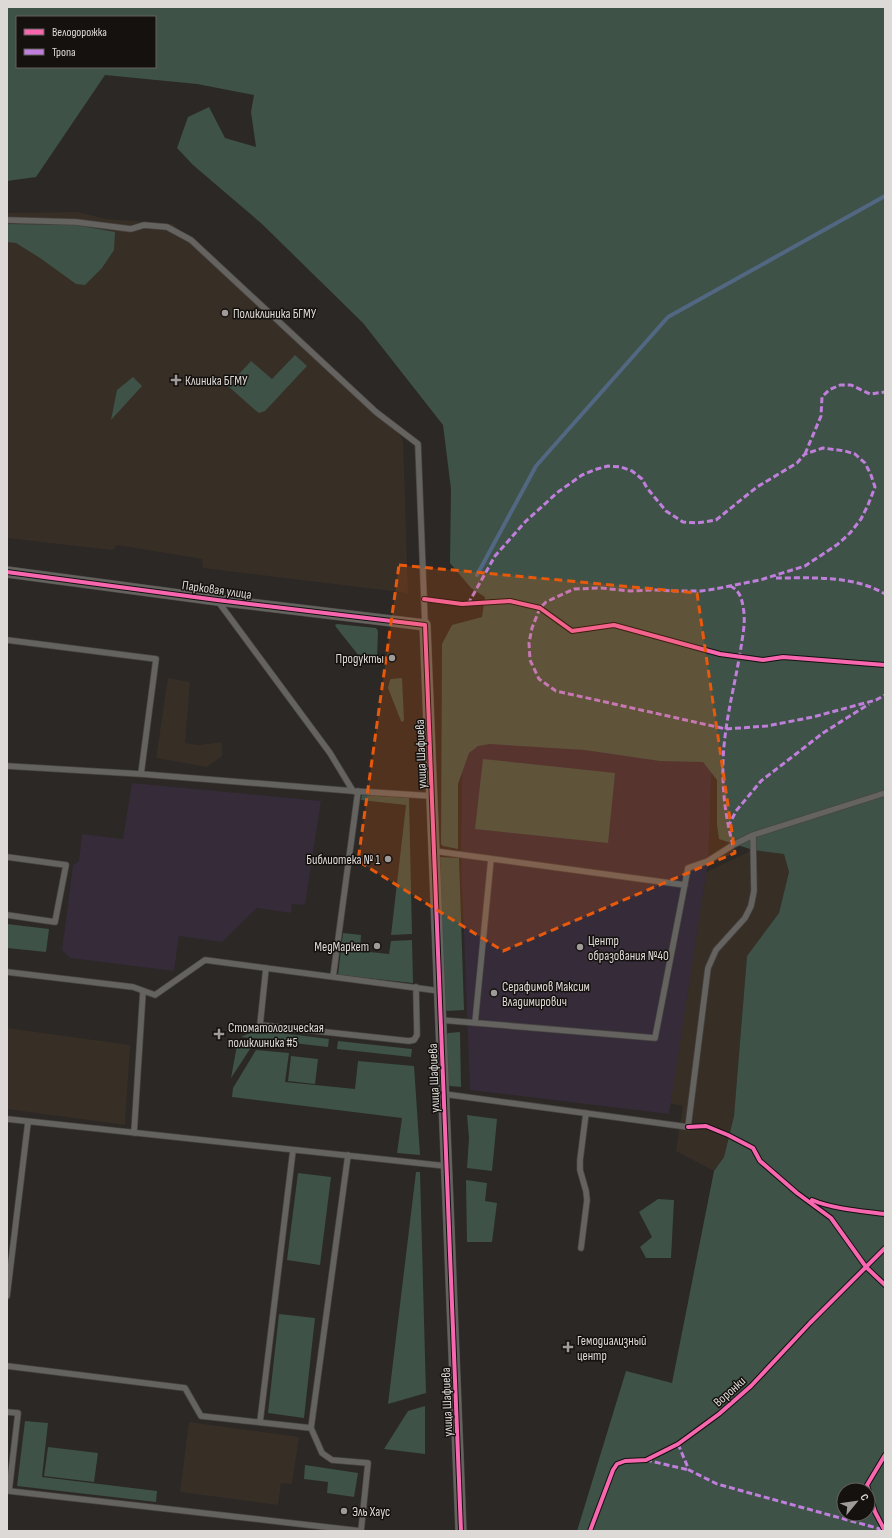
<svg xmlns="http://www.w3.org/2000/svg" width="892" height="1538" viewBox="0 0 892 1538" font-family="'Sofia Sans Condensed',sans-serif">
<style>
.built{fill:#372e26}
.education{fill:#352b39}
.green{fill:#3e5247;fill-rule:evenodd}
.lines{fill:none;stroke-linecap:round;stroke-linejoin:round}
.stream{stroke:#526782;stroke-width:4}
.lane-casing{stroke:#484543;stroke-width:7}
.street-casing{stroke:#484543;stroke-width:12}
.lane{stroke:#656360;stroke-width:5.5}
.street{stroke:#656360;stroke-width:11}
.quiet{stroke:#c07fdc;stroke-width:3;stroke-dasharray:6 3;stroke-linecap:butt}
.cycleway-casing{stroke:#14110f;stroke-width:6}
.cycleway{stroke:#f766af;stroke-width:4}
.marked{fill:#e8590c;fill-opacity:0.2;stroke:#e8590c;stroke-width:3;stroke-dasharray:8 5;stroke-linejoin:round}
.poi-dot{fill:#9f9b98;stroke:#14110f;stroke-width:1.5}
.labels{text-anchor:middle;stroke-width:3;stroke-linejoin:round;paint-order:stroke}
.poi-label{font-size:13px;fill:#ddd9d6;stroke:#14110f;text-anchor:start}
.street-label{font-size:13px;fill:#ddd9d6;stroke:#14110f}
</style>
<rect width="100%" height="100%" fill="#2b2825"/>
<path class="built" d="M 78,212 L 106,219 L 173,224 L 286,323 L 389,421 L 403,440 L 408,593 L 203,568 L 202,559 L 117,545 L 112,550 L 7,538 L 7,213 Z
M 168,678 L 190,682 L 185,743 L 198,745 L 222,742 L 222,756 L 207,767 L 156,758 Z
M 753,850 L 784,854 L 789,872 L 779,913 L 747,956 L 734,1116 L 724,1157 L 714,1171 L 676,1151 L 683,1106 L 670,1103 L 706,872 Z
M 7,1028 L 130,1045 L 125,1125 L 7,1109 Z
M 189,1422 L 299,1437 L 292,1484 L 281,1483 L 278,1505 L 180,1492 Z"/>
<path class="education" d="M 463,721 L 712,756 L 708,861 L 669,1114 L 470,1090 L 461,854 Z
M 132,783 L 321,801 L 305,905 L 292,904 L 291,913 L 257,908 L 222,942 L 179,936 L 174,971 L 70,958 L 62,950 L 73,865 L 79,861 L 82,834 L 123,839 Z"/>
<path class="green" d="M 7,7 L 885,7 L 885,1531 L 577,1531 L 626,1371 L 672,1383 L 714,1171 L 724,1157 L 734,1116 L 747,956 L 779,913 L 789,872 L 784,854 L 753,850 L 719,839 L 717,825 L 717,780 L 703,762 L 660,761 L 585,750 L 490,744 L 478,746 L 469,753 L 458,784 L 458,849 L 443,846 L 441,844 L 442,644 L 452,625 L 482,617 L 485,597 L 471,588 L 450,563 L 451,489 L 443,425 L 363,323 L 262,224 L 193,165 L 177,148 L 188,117 L 209,107 L 225,138 L 256,147 L 251,112 L 254,95 L 197,84 L 105,75 L 36,177 L 7,181 ZM 17,17 L 155,17 L 155,67 L 17,67 ZM 844,1490 L 868,1490 L 868,1514 L 844,1514 Z
M 7,224 L 77,225 L 115,232 L 114,250 L 102,268 L 85,285 L 76,284 L 40,258 L 16,243 L 7,242 Z
M 295,355 L 307,366 L 265,411 L 259,413 L 255,410 L 228,386 L 251,361 L 272,379 Z
M 133,377 L 142,386 L 111,420 L 117,390 Z
M 337,624 L 376,628 L 378,631 L 377,658 L 375,660 L 363,661 L 336,627 L 335,625 Z
M 402,678 L 404,720 L 403,722 L 401,721 L 388,688 L 390,680 L 391,679 Z
M 483,759 L 615,773 L 608,843 L 475,829 Z
M 362,795 L 409,798 L 412,934 L 391,935 L 406,805 L 361,800 Z
M 440,857 L 459,858 L 464,1010 L 447,1011 L 444,1007 Z
M 7,924 L 49,929 L 46,952 L 7,948 Z
M 343,933 L 361,935 L 360,951 L 389,954 L 391,941 L 412,940 L 413,983 L 338,975 Z
M 256,1030 L 329,1039 L 328,1047 L 241,1037 Z
M 460,1032 L 461,1087 L 450,1086 L 447,1083 L 446,1036 L 448,1033 Z
M 338,1041 L 412,1049 L 411,1057 L 337,1049 Z
M 237,1045 L 252,1046 L 231,1078 Z
M 256,1050 L 289,1053 L 285,1082 L 355,1089 L 358,1061 L 414,1066 L 420,1155 L 397,1153 L 402,1118 L 232,1097 L 233,1088 Z
M 291,1056 L 318,1059 L 315,1084 L 288,1081 Z
M 467,1115 L 497,1119 L 492,1171 L 467,1168 L 469,1138 Z
M 416,1172 L 420,1172 L 426,1393 L 388,1404 Z
M 298,1173 L 331,1177 L 320,1265 L 287,1260 Z
M 466,1180 L 487,1183 L 485,1201 L 497,1203 L 492,1242 L 467,1242 Z
M 658,1199 L 674,1200 L 671,1258 L 646,1258 L 640,1247 L 652,1237 L 639,1212 Z
M 279,1314 L 315,1318 L 304,1418 L 268,1413 Z
M 425,1406 L 425,1454 L 384,1449 L 408,1411 Z
M 25,1421 L 48,1423 L 42,1477 L 157,1491 L 156,1502 L 17,1486 Z
M 48,1447 L 98,1453 L 94,1482 L 44,1476 Z
M 305,1465 L 358,1473 L 354,1497 L 327,1493 L 328,1482 L 304,1479 Z"/>
<g class="lines">
<path class="stream" d="M 477,575 L 536,466 L 668,317 L 885,196"/>
<g class="lane-casing">
<path id="lane" d="M 7,220 L 76,222 L 131,229 L 144,225 L 167,227 L 191,240 L 376,412 L 418,444 L 425,625
M 217,600 L 330,753 L 353,791
M 7,640 L 156,659 L 141,774
M 7,766 L 141,774 L 353,791 L 432,796
M 434,851 L 685,885
M 7,857 L 66,865 L 55,922 L 7,915
M 266,968 L 260,1025 L 409,1041 L 414,1040 L 417,1035 L 416,987
M 7,972 L 133,987 L 155,995 L 205,960 L 440,991
M 333,977 L 358,791
M 441,1020 L 655,1038 L 688,868 L 708,861 L 733,845 L 753,835 L 885,793
M 475,1023 L 491,859
M 444,1094 L 688,1127 L 708,968 L 716,950 L 745,918 L 751,906 L 754,891 L 753,835
M 7,1119 L 446,1166
M 134,1133 L 143,991
M 348,1155 L 311,1428 L 322,1453 L 332,1460 L 368,1463 L 361,1531
M 581,1248 L 587,1200 L 586,1191 L 580,1170 L 580,1160 L 586,1113
M 7,1296 L 28,1122
M 7,1366 L 185,1388 L 201,1416 L 311,1428
M 7,1412 L 18,1413 L 9,1491 L 361,1531
M 260,1422 L 293,1150"/>
</g>
<g class="street-casing">
<path id="street" d="M 7,572 L 217,600 L 425,625 L 461,1531"/>
</g>
<use href="#lane" class="lane"/>
<use href="#street" class="street"/>
<path class="quiet" d="M 805,454 L 821,416 L 822,397 L 829,390 L 840,385 L 851,385 L 870,394 L 885,392
M 776,578 C 812,578 853,575 885,594
M 730,586 C 739,590 742,598 743,607 C 746,620 743,634 741,647 C 736,680 727,712 724,746 C 721,779 724,813 733,845
M 468,604 L 495,556 L 526,521 L 558,492 L 582,475 L 597,469 L 608,466 L 621,467 L 632,471 L 642,479 L 647,488 L 666,511 L 683,522 L 697,523 L 716,520 L 757,487 L 797,463 L 805,454 L 823,448 L 845,451 L 855,454 L 865,463 L 871,475 L 875,487 L 868,505 L 861,519 L 850,533 L 838,544 L 805,566 L 760,580 L 715,589 L 701,591 L 675,591 L 652,590 L 630,591 L 601,588 L 574,589 L 546,602 L 540,608 L 532,628 L 529,643 L 530,660 L 539,679 L 556,691 L 726,729 L 767,726 L 813,717 L 876,700 L 885,695
M 728,827 L 736,811 L 761,781 L 823,733 L 869,704
M 678,1444 L 689,1470 L 717,1484 L 884,1530
M 646,1460 L 689,1470"/>
<g class="cycleway-casing">
<path id="cycleway" d="M 7,572 L 217,600 L 425,625 L 461,1531
M 424,599 L 462,604 L 510,601 L 540,608 L 572,631 L 614,625 L 720,654 L 763,660 L 783,657 L 885,665
M 688,1127 L 706,1126 L 728,1135 L 753,1148 L 760,1161 L 797,1193 L 831,1218 L 866,1267 L 885,1285
M 812,1200 C 833,1209 862,1211 885,1214
M 590,1531 L 613,1470 L 617,1464 L 625,1461 L 646,1460 L 678,1444 L 719,1414 L 751,1386 L 810,1323 L 885,1248
M 885,1531 L 875,1512 L 867,1485 L 885,1455"/>
</g>
<use href="#cycleway" class="cycleway"/>
</g>
<path class="marked" d="M 399,565 L 697,593 L 735,853 L 503,951 L 358,861 Z"/>
<g class="poi-dot">
<circle cx="225" cy="313" r="4"/>
<path d="M174 374h4v4h4v4h-4v4h-4v-4h-4v-4h4z"/>
<circle cx="392" cy="658" r="4"/>
<circle cx="388" cy="859" r="4"/>
<circle cx="377" cy="946" r="4"/>
<circle cx="580" cy="947" r="4"/>
<circle cx="494" cy="993" r="4"/>
<path d="M217 1028h4v4h4v4h-4v4h-4v-4h-4v-4h4z"/>
<path d="M566 1341h4v4h4v4h-4v4h-4v-4h-4v-4h4z"/>
<circle cx="344" cy="1511" r="4"/>
</g>
<g class="labels">
<g class="poi-label">
<text x="233" y="318">Поликлиника БГМУ</text>
<text x="185" y="385">Клиника БГМУ</text>
<text x="384" y="663" text-anchor="end">Продукты</text>
<text x="380" y="864" text-anchor="end">Библиотека № 1</text>
<text x="588" y="945">Центр<tspan x="588" dy="15">образования №40</tspan></text>
<text x="369" y="951" text-anchor="end">МедМаркет</text>
<text x="502" y="991">Серафимов Максим<tspan x="502" dy="15">Владимирович</tspan></text>
<text x="228" y="1032">Стоматологическая<tspan x="228" dy="15">поликлиника #5</tspan></text>
<text x="577" y="1345">Гемодиализный<tspan x="577" dy="15">центр</tspan></text>
<text x="352" y="1516">Эль Хаус</text>
</g>
<g class="street-label">
<text transform="translate(217 589) rotate(8)" y="5">Парковая улица</text>
<text transform="translate(420 754) rotate(-92)" y="5">улица Шафиева</text>
<text transform="translate(433 1078) rotate(-92)" y="5">улица Шафиева</text>
<text transform="translate(729 1391) rotate(-42)" y="5">Воронки</text>
<text transform="translate(446 1402) rotate(-92)" y="5">улица Шафиева</text>
</g>
</g>
<rect width="892" height="1538" fill="none" stroke="#ddd9d6" stroke-width="16"/>
<rect x="16" y="16" width="140" height="52" fill="#14110f" stroke="#64615f"/>
<rect x="24" y="29" width="20" height="6" fill="#f766af" stroke="#64615f"/>
<text x="52" y="36" font-size="12" fill="#ddd9d6">Велодорожка</text>
<rect x="24" y="49" width="20" height="6" fill="#c07fdc" stroke="#64615f"/>
<text x="52" y="56" font-size="12" fill="#ddd9d6">Тропа</text>
<g transform="translate(856 1502) rotate(61)"><circle r="19" fill="#14110f" stroke="#64615f"/>
<path d="M0-3L7 15L0 10L-7 15Z" fill="#9f9b98"/>
<text y="-6" font-size="11" font-weight="bold" text-anchor="middle" fill="#ddd9d6">С</text>
</g>
</svg>
